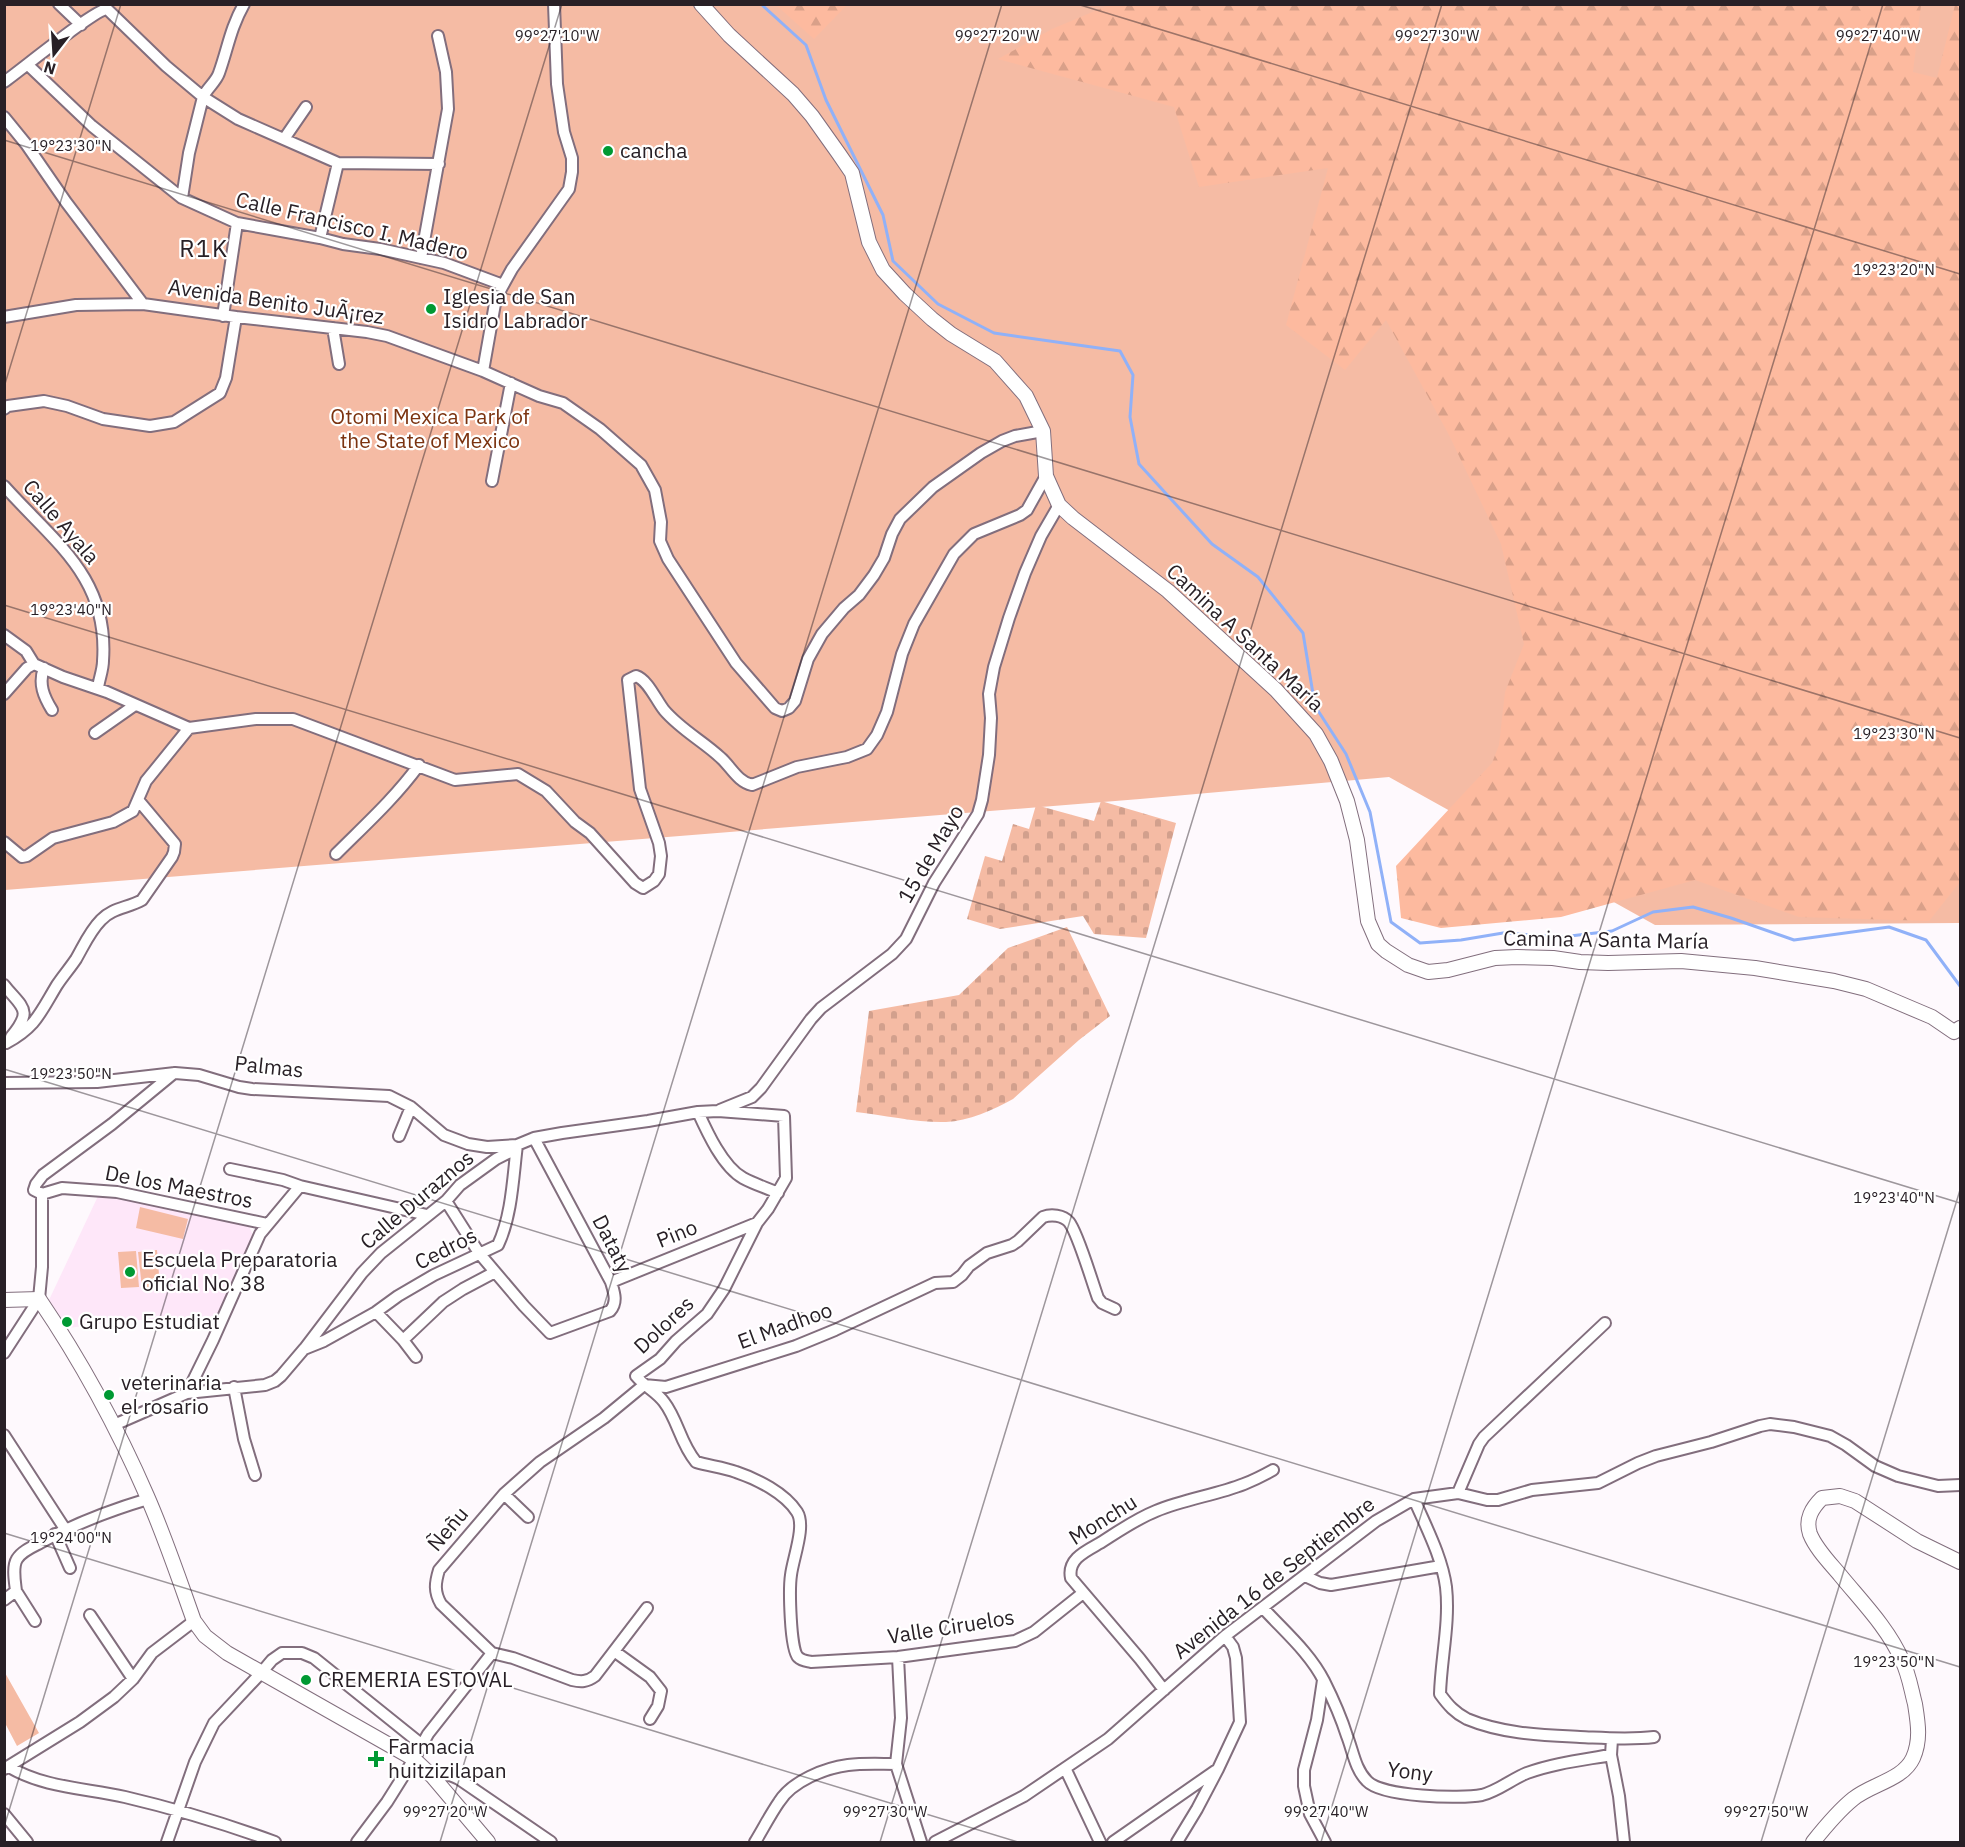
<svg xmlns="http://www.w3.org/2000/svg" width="1965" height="1847" viewBox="0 0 1965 1847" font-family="'IBM Plex Sans',sans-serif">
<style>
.built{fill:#fee7f9}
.green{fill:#f5bba4}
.forest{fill:url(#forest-firs)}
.cemetery{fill:url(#cemetery-stones)}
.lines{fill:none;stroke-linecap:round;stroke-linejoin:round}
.stream{stroke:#90b1f8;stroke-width:3}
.street-casing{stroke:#826e7d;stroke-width:14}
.secondary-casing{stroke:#826e7d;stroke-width:16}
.street{stroke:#fff;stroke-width:10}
.secondary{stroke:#fff;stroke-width:14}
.ticks{fill:none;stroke:#282026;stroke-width:1.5;stroke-opacity:0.45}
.poi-dot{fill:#093;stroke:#fff;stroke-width:2}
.labels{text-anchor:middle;stroke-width:4.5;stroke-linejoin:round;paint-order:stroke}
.poi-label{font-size:21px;fill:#282026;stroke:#fff;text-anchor:start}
.street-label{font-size:21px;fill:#282026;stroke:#fff}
.park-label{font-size:21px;fill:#7b3310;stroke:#fff}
.quarter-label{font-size:24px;letter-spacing:1.5px;fill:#282026;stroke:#fff}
.ticks-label{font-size:15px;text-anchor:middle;fill:#282026;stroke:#fff;stroke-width:4.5;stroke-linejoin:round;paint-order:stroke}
</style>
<defs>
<pattern id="forest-firs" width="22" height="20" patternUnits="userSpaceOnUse" patternTransform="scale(1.5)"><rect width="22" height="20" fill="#fdba9f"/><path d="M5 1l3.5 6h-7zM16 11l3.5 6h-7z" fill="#d9a089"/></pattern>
<pattern id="cemetery-stones" width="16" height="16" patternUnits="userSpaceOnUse" patternTransform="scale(1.5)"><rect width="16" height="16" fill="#f5bba4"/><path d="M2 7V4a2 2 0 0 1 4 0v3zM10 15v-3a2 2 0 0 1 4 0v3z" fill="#d2a08d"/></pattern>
</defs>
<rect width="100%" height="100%" fill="#fef9fd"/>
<path class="built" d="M 99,1194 L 249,1226 L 254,1238 L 218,1316 L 122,1321 L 68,1328 L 49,1300 Z"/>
<path class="green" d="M 5,5 L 1960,5 L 1960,923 L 1655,925 L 1389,777 L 1140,799 L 5,890 Z
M 140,1207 L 188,1219 L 183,1239 L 136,1228 Z
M 157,1250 L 160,1287 L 142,1288 L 138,1252 Z
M 136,1251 L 139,1287 L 121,1288 L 118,1252 Z
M 4,1671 L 39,1733 L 17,1746 L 5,1723 Z"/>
<path class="forest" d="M 776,5 L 847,5 L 814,39 Z
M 1921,5 L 1913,72 L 1937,78 L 1955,5 L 1960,5 L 1960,882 L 1929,921 L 1799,917 L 1695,880 L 1561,917 L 1441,928 L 1401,918 L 1396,866 L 1492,763 L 1499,745 L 1505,692 L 1524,644 L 1501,544 L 1449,435 L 1386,320 L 1345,370 L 1286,325 L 1328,168 L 1199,187 L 1174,107 L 998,59 L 1052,29 L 1109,5 Z"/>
<path class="cemetery" d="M 1101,801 L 1176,823 L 1146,938 L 1094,934 L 1083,916 L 1000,929 L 967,919 L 985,856 L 1002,861 L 1013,824 L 1029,829 L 1036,805 L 1094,821 Z
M 1067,927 L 1110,1016 L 1079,1040 L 1013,1099 C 994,1110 968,1121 946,1122 C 919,1123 883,1115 856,1112 L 869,1011 L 959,995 L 1008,948 Z"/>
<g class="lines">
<path class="stream" d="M 761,4 L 806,45 L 826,100 L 883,215 L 893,261 L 938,304 L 994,333 L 1120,351 L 1133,375 L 1130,417 L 1139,464 L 1212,544 L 1258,577 L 1303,633 L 1315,706 L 1346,754 L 1370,812 L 1391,922 L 1420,943 L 1461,940 L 1503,933 L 1562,937 L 1612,931 L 1653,912 L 1693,907 L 1731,918 L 1794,940 L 1889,927 L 1926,940 L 1960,986"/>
<g class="street-casing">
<path id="street" d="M 59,4 L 81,25
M 28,65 L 92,126 L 182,198 L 237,223 L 320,238 L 343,244 L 380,249 L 444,263 L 503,285
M 4,82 C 21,70 94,10 107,9 L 166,66 L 203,97 L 238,119 L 338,163 L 439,164
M 4,117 L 26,144 L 66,202 L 143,304
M 284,139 L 306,107
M 182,198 L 189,153 L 203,97 C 207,88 216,82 219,73 C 228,48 230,29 244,4
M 320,238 L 338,163
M 421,258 L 448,109 L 446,72 L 438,36
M 223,316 L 237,223
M 4,317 L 76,305 L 143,304 L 236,317 L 367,332 L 387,336 L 483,371 L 539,396 L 563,403 L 600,429 L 641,465 L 655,490 L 661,522 L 660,541 L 668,559 L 736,663 L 775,708 L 782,711 L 789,708 L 795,701 L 808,659 L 822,634 L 844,608 L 859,595 L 874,575 L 884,558 L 892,534 L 900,519 L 933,487 L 981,453 L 1002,441 L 1015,436 L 1043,431
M 333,328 L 339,364
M 483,371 L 496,298 L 512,269 L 569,189 L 572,172 L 572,158 L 564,132 L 557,84 L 554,4
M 4,409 L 8,406 L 44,401 L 67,406 L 103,419 L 150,426 L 174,422 L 220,393 L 226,378 L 236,317
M 492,481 L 511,383
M 4,486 C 54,542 109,577 103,661 C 103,670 99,679 98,688
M 4,635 L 26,651 L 34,664 L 63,677 L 107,692 L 189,728 L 256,719 L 293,719 L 455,780 L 518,774 L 546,791 L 575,822 L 590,833 L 635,883 L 643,888 L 654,881 L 659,874 L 661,856 L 659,843 L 640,789 L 628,680 L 636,676 C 648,680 656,700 664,710 C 681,730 703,741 721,758 C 731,767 738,782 752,785 L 797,767 L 847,757 L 867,749 L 877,735 L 887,712 L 902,654 L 914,624 L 954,554 L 974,534 L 1020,515 L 1027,510 L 1046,476
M 44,668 C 38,684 44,697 52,710
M 4,694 L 27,668 L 34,664
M 95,733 L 135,705
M 4,842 L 22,857 L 27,856 L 53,838 L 113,822 L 133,811 L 146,781 L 189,728
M 336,854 C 366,824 394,799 419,765
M 4,985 C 22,1008 34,1009 11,1037
M 6,1043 C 36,1027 40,1013 57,985 C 63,976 70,968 76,959 C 84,945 90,931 101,920 C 112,908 128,908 142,900 L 172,857 L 174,852 L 175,844 L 139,801
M 4,1083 L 97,1082 L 175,1073 L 199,1075 L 239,1087 L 252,1089 L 389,1096 L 411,1107 L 444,1135 L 468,1144 L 487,1147 L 517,1145 L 534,1138 L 562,1133 L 648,1121 L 698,1112 L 718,1111 L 784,1116 L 786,1178 L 768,1209 L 757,1223 L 724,1289 L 707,1314 L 676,1341 L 660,1359 L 636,1376 C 644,1386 657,1392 664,1402 C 678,1420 680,1443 696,1462 C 709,1466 723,1467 736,1472 C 757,1479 785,1493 797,1512 C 806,1526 793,1558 791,1575 C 789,1588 790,1649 798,1657 C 802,1661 807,1661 811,1662 L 898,1657 L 1015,1641 L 1034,1632 L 1083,1593
M 720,1110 L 752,1097 L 761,1088 L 811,1019 L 821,1008 L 892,954 L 906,939 L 934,883 L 978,814 L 982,800 L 989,755 L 991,718 L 989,694 L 994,667 L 1009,618 L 1025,573 L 1041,536 L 1059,505
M 698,1112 C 707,1132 723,1167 743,1178 C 754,1184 767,1188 778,1193
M 399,1136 L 411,1107
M 230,1169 L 283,1180 L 300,1186
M 42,1194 L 62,1188 L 117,1192 L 267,1224
M 42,1194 L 34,1190 L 36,1184 L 43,1175 L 112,1124 L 174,1073
M 446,1201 L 479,1253 L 524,1306 L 550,1333 L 610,1311 C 618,1302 614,1292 611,1282 L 534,1138
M 611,1282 L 757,1223
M 376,1312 L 403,1340 L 416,1357
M 403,1340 L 443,1302 L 463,1289 L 495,1272
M 305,1348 L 362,1273 L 381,1253 L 446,1201 L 460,1185 L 496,1159 L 508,1153 L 517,1145
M 4,1353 L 39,1299 L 42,1267 L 42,1194
M 644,1385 L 666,1387 L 796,1346 L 835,1330 L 935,1283 L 953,1282 L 962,1275 L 969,1266 L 987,1253 L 1012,1245 L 1018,1241 L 1043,1217 C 1051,1214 1063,1215 1069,1222 C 1078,1233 1092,1282 1098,1298 L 1102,1303 L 1115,1309
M 234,1387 L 244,1439 L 255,1475
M 187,1393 L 213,1340 L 260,1234 L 300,1186 L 427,1215
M 114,1425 L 187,1393 L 265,1385 L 275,1381 L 281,1376 L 304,1349 L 324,1341 L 376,1312 L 398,1296 L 434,1275 L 498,1245 C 512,1215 513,1177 517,1145
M 4,1435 L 65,1529
M 1458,1493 L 1487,1500 L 1498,1500 L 1532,1490 L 1598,1483 L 1638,1463 L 1656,1456 L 1711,1442 L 1760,1426 L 1770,1424 L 1794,1427 L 1830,1436 L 1846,1445 L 1875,1466 L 1898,1476 L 1938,1486 L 1960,1485
M 504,1494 L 528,1517
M 1414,1499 C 1426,1527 1442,1557 1446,1587 C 1450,1622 1441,1659 1440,1694 C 1448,1705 1455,1713 1467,1719 C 1503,1734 1542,1735 1580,1737 C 1605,1738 1630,1740 1654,1737
M 55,1534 L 70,1568
M 1305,1576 L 1320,1583 L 1331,1585 L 1441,1566
M 16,1591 L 35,1621
M 4,1600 L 16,1591 C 15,1582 12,1567 17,1559 C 22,1551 32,1547 40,1543 C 74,1524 111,1510 148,1499
M 1263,1608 C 1284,1631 1310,1653 1324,1681 C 1333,1699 1341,1717 1347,1736 C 1353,1751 1355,1769 1367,1781 C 1382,1797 1460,1799 1482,1795 C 1498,1791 1512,1779 1527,1773 C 1554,1763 1583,1760 1611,1755
M 90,1615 L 133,1679
M 614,1651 L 650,1677 L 661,1691 L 658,1706 L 650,1719
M 492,1653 L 441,1604 C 434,1592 435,1583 439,1570 L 504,1494 L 540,1462 L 604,1418 L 644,1385
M 492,1653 L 513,1658 L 572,1680 C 581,1682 587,1682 595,1676 L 647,1608
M 898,1657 L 901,1718 L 896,1764 L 921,1842
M 1323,1680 L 1317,1720 L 1304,1770 L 1304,1786 L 1310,1814 L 1325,1842
M 1164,1690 L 1140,1659 L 1071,1578 C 1067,1559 1086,1551 1100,1543 C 1119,1531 1136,1519 1156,1511 C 1185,1499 1216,1495 1244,1484 C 1254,1480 1264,1475 1273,1470
M 1612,1739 L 1611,1755 L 1619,1796 L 1624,1842
M 9,1767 C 45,1788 85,1788 125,1797 C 176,1809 226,1824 275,1842
M 1065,1768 L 1100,1842
M 4,1769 L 80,1722 L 114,1697 L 133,1679 L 152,1653 L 194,1621
M 433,1777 C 443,1772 449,1774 459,1779 L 551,1842
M 4,1814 L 27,1842
M 167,1842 L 195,1762 L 214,1723 L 261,1673 L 272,1660 L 282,1653 L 302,1653 L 314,1658 L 421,1744
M 357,1842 L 387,1802 L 414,1759 L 428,1734 L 492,1653
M 755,1842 C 763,1829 770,1815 779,1802 C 792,1781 825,1768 848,1765 C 864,1763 880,1764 896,1764
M 935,1842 L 1024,1796 L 1108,1739 L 1225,1636 L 1376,1521 L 1414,1499 L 1458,1493 L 1479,1444 L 1484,1437 L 1605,1323
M 1113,1842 L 1215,1771
M 1177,1842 L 1197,1809 L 1218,1769 L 1240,1722 L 1236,1658 L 1233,1647 L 1225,1636"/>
</g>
<g class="secondary-casing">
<path id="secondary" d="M 701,4 L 729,35 L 793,94 L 812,116 L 839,154 L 852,173 L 869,242 L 883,270 L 905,294 L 932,319 L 951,334 L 995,361 L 1026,396 L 1043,431 L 1046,476 L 1059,505 L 1073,518 L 1168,591 L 1276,690 L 1316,734 L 1331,761 L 1347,801 L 1357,840 L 1368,921 L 1378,944 L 1386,951 L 1408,965 L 1428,972 L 1448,970 L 1495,958 L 1517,957 L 1553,958 L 1580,962 L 1608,963 L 1681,961 L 1755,968 L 1834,981 L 1866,989 L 1932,1017 L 1954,1032 L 1960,1028
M 4,1300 L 39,1299 C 81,1361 117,1427 147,1496 C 165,1537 179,1579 194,1621 L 205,1636 L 227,1653 L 414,1759 L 433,1777 L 488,1842
M 1813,1842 C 1825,1827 1838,1811 1853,1799 C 1871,1784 1903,1780 1913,1758 C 1921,1740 1918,1723 1915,1704 C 1911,1689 1909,1674 1902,1660 C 1888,1628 1862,1602 1840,1575 C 1830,1563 1816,1549 1810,1534 C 1805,1519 1812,1508 1822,1498 L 1840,1496 L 1855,1501 L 1917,1541 L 1960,1562"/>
</g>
<use href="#street" class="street"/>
<use href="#secondary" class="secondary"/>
</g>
<path class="ticks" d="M 1077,4 L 1960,274M 4,140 L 1960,738M 4,387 L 121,4M 4,605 L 1960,1203M 4,1069 L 1960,1667M 4,1533 L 1018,1842M 4,1827 L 562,4M 440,1842 L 1002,4M 880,1842 L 1442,4M 1321,1842 L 1883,4M 1761,1842 L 1960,1190"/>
<g class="poi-dot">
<circle cx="608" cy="151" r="6"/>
<circle cx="431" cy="309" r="6"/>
<circle cx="130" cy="1272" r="6"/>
<circle cx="67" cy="1322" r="6"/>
<circle cx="109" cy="1395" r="6"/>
<circle cx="306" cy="1680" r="6"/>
<path d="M373 1750h6v6h6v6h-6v6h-6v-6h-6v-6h6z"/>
</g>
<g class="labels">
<g class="poi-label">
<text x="620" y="158">cancha</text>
<text x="443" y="304">Iglesia de San<tspan x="443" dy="24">Isidro Labrador</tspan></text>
<text x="142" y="1267">Escuela Preparatoria<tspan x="142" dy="24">oficial No. 38</tspan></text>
<text x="79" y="1329">Grupo Estudiat</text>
<text x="121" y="1390">veterinaria<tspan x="121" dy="24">el rosario</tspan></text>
<text x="318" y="1687">CREMERIA ESTOVAL</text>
<text x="388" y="1754">Farmacia<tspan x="388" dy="24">huitzizilapan</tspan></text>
</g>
<g class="street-label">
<text transform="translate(352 226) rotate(13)" y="7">Calle Francisco I. Madero</text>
<text transform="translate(276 302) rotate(8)" y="7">Avenida Benito JuÃ¡rez</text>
<text transform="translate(61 522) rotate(49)" y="7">Calle Ayala</text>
<text transform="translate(1245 638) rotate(43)" y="7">Camina A Santa María</text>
<text transform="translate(931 854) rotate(-60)" y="7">15 de Mayo</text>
<text transform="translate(1606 940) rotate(1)" y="7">Camina A Santa María</text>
<text transform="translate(269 1067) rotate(6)" y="7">Palmas</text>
<text transform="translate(179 1187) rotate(11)" y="7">De los Maestros</text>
<text transform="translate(417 1200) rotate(-40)" y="7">Calle Duraznos</text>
<text transform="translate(677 1234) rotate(-22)" y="7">Pino</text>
<text transform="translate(612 1244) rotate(63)" y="7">Dataty</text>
<text transform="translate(446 1249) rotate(-27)" y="7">Cedros</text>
<text transform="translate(664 1325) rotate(-43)" y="7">Dolores</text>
<text transform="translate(785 1326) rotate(-20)" y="7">El Madhoo</text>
<text transform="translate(1103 1520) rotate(-32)" y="7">Monchu</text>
<text transform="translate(448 1529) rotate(-50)" y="7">Ñeñu</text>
<text transform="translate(1274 1578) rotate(-38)" y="7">Avenida 16 de Septiembre</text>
<text transform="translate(951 1627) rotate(-9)" y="7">Valle Ciruelos</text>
<text transform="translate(1410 1772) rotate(7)" y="7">Yony</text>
</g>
<g class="park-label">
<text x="430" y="424">Otomi Mexica Park of<tspan x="430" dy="24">the State of Mexico</tspan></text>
</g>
<g class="quarter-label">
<text x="204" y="257">R1K</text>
</g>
</g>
<g class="ticks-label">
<text x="557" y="41">99°27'10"W</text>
<text x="997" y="41">99°27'20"W</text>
<text x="1437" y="41">99°27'30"W</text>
<text x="1878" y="41">99°27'40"W</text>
<text x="71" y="151">19°23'30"N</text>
<text x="1894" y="275">19°23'20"N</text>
<text x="71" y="615">19°23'40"N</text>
<text x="1894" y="739">19°23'30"N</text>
<text x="71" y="1079">19°23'50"N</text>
<text x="1894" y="1203">19°23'40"N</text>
<text x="71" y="1543">19°24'00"N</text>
<text x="1894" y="1667">19°23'50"N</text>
<text x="445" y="1817">99°27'20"W</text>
<text x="885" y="1817">99°27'30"W</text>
<text x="1326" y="1817">99°27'40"W</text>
<text x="1766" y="1817">99°27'50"W</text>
</g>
<rect width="1965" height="1847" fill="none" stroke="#282026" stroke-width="12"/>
<g transform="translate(54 54) rotate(197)" stroke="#ffffff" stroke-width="4.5" paint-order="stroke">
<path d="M0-4.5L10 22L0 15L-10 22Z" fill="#282026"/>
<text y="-9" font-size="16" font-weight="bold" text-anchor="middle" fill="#282026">N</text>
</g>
</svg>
